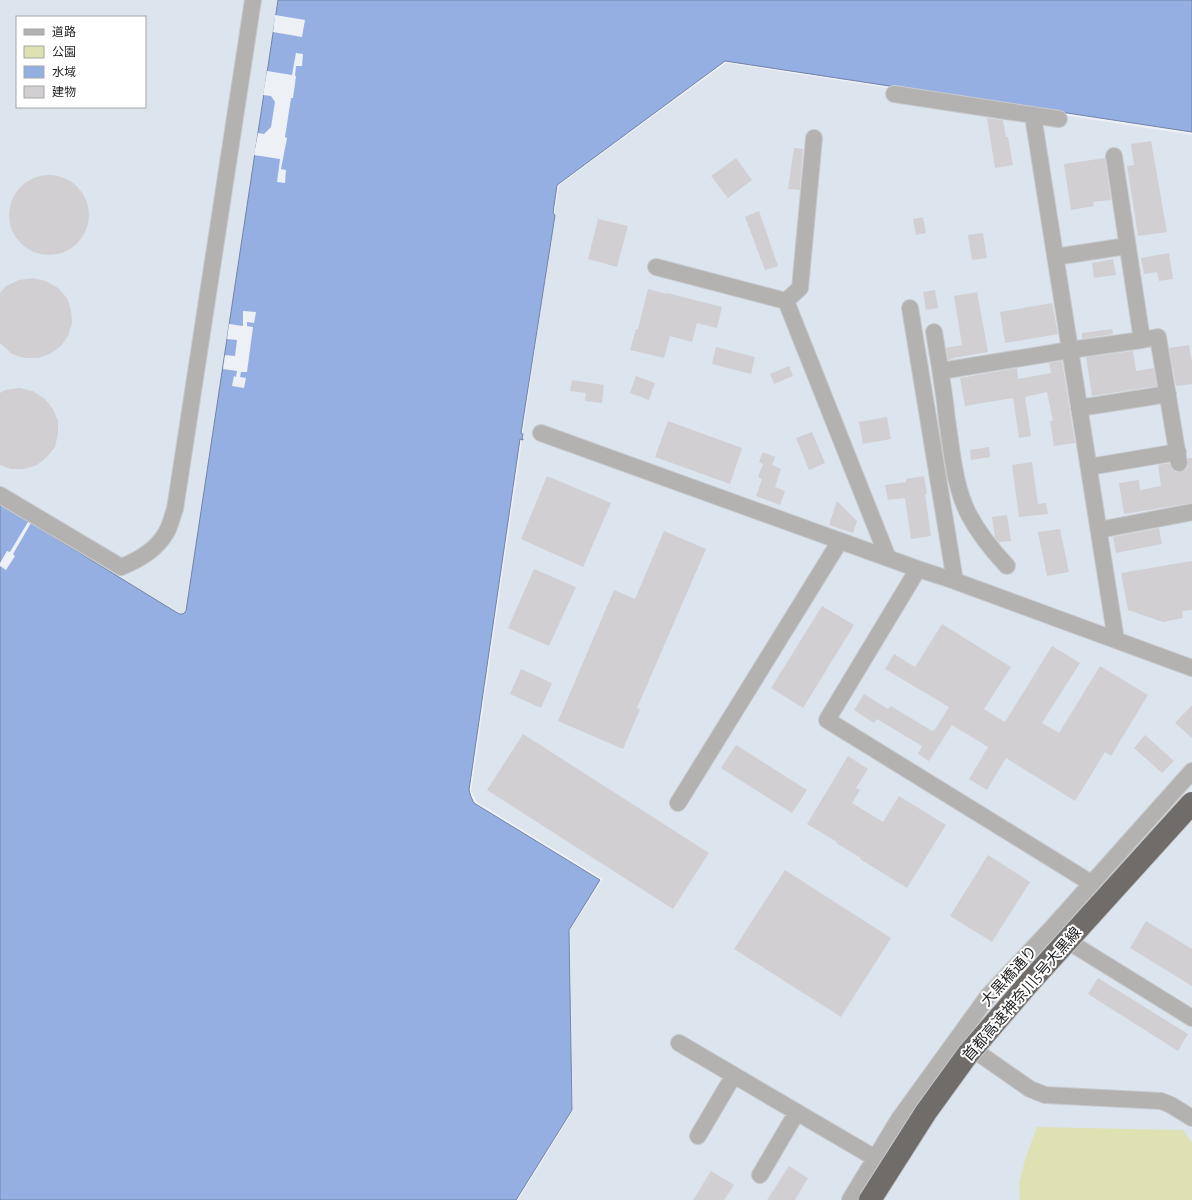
<svg xmlns="http://www.w3.org/2000/svg" width="1192" height="1200" viewBox="0 0 1192 1200" font-family="'Alegreya Sans','Noto Sans JP',sans-serif">
<style>
.built{fill:#dce4ee;fill-rule:evenodd}
.green{fill:#dee2b3}
.water{fill:#96afe3;stroke:#7183a8}
.pier{fill:#edf0f4}
.building{fill:#d2cfd2}
.lines{fill:none;stroke-linecap:round;stroke-linejoin:round}
.minor-casing{stroke:#c7cacd;stroke-width:18}
.minor{stroke:#b4b2b1;stroke-width:16}
.highway-bridge-casing{stroke:#c7cacd;stroke-width:24;stroke-linecap:butt}
.highway-bridge{stroke:#706c6a;stroke-width:22}
.labels{text-anchor:middle;stroke-width:4;stroke-linejoin:round;paint-order:stroke}
.street-label{font-size:15px;fill:#1c1d1e;stroke:#fff}
</style>
<rect width="100%" height="100%" fill="#edf0f4"/>
<path class="built" d="M 0,0 L 278,0 L 186,610 L 183,614 L 179,615 L 0,504 ZM 17,17 L 145,17 L 145,107 L 17,107 Z
M 726,63 L 1192,135 L 1192,1200 L 518,1200 L 573,1111 L 570,930 L 603,879 L 477,802 L 471,791 L 559,185 Z"/>
<path class="green" d="M 1037,1127 L 1183,1130 L 1192,1143 L 1192,1200 L 1020,1200 L 1019,1183 L 1025,1160 Z"/>
<path class="water" d="M 278,0 L 1192,0 L 1192,132 L 725,61 L 557,185 L 553,213 L 555,215 L 521,433 L 523,434 L 522,438 L 523,439 L 523,440 L 520,439 L 469,790 L 471,797 L 474,803 L 600,880 L 569,930 L 572,1110 L 516,1200 L 0,1200 L 0,504 L 179,614 L 183,614 L 186,611 Z"/>
<path class="pier" d="M 275,15 L 305,20 L 302,37 L 273,32 Z
M 296,53 L 303,54 L 302,66 L 296,66 L 295,76 L 296,76 L 293,98 L 291,98 L 285,137 L 287,138 L 281,169 L 286,170 L 285,183 L 277,182 L 280,159 L 254,155 L 258,133 L 264,134 L 271,127 L 275,102 L 271,96 L 263,95 L 267,71 L 292,75 Z
M 243,311 L 256,312 L 254,323 L 247,322 L 247,326 L 253,327 L 247,372 L 241,372 L 240,377 L 246,378 L 244,388 L 232,386 L 234,376 L 236,377 L 237,371 L 223,369 L 225,355 L 235,356 L 237,340 L 227,339 L 229,324 L 243,326 Z
M 28,522 L 31,523 L 13,554 L 15,556 L 6,570 L 0,566 L 0,563 L 7,551 L 10,552 Z"/>
<path class="building" d="M 987,118 L 1003,120 L 1006,137 L 1008,137 L 1013,165 L 995,168 Z
M 1151,141 L 1167,232 L 1138,236 L 1127,166 L 1134,165 L 1131,144 Z
M 794,148 L 803,149 L 800,190 L 788,189 Z
M 736,158 L 752,180 L 728,198 L 711,176 Z
M 1105,158 L 1111,200 L 1093,202 L 1094,206 L 1071,210 L 1064,164 Z
M9 215a40 40 0 1 1 80 0a40 40 0 1 1-80 0Z
M 759,211 L 778,266 L 765,270 L 745,217 Z
M 923,217 L 926,233 L 916,235 L 913,219 Z
M 598,219 L 628,226 L 617,267 L 588,259 Z
M 983,233 L 987,258 L 972,260 L 968,235 Z
M 1169,253 L 1173,279 L 1159,281 L 1157,272 L 1144,274 L 1141,258 Z
M 1113,259 L 1116,275 L 1094,278 L 1092,263 Z
M 33,278 L 46,281 L 58,288 L 67,298 L 71,310 L 72,323 L 68,336 L 61,346 L 50,354 L 38,358 L 24,358 L 12,354 L 0,343 L 0,293 L 6,286 L 19,280 Z
M 648,289 L 667,294 L 667,293 L 722,307 L 717,328 L 697,323 L 692,342 L 670,336 L 664,358 L 630,350 L 636,329 L 638,329 Z
M 935,290 L 938,308 L 926,310 L 923,292 Z
M 977,292 L 988,352 L 953,358 L 953,359 L 948,360 L 946,348 L 962,345 L 954,296 Z
M 1052,303 L 1058,334 L 1005,343 L 1000,312 Z
M 1112,329 L 1113,334 L 1082,339 L 1082,333 Z
M 1189,345 L 1192,362 L 1192,384 L 1176,386 L 1169,348 Z
M 716,347 L 755,357 L 751,374 L 712,364 Z
M 1133,351 L 1136,371 L 1154,368 L 1157,386 L 1092,396 L 1086,357 Z
M 1062,361 L 1075,443 L 1054,446 L 1050,421 L 1053,421 L 1047,392 L 1025,397 L 1031,436 L 1019,438 L 1013,398 L 965,406 L 960,378 L 1017,368 L 1018,379 L 1051,373 L 1049,363 Z
M 789,366 L 793,376 L 774,384 L 770,374 Z
M 636,376 L 655,383 L 649,400 L 630,393 Z
M 572,380 L 604,385 L 602,403 L 585,401 L 586,393 L 570,391 Z
M 19,388 L 33,391 L 45,399 L 53,409 L 58,421 L 58,434 L 55,447 L 47,457 L 37,465 L 24,469 L 11,469 L 0,465 L 0,393 L 5,390 Z
M 887,417 L 891,439 L 863,444 L 859,422 Z
M 668,421 L 742,448 L 730,484 L 655,457 Z
M 812,432 L 825,463 L 809,470 L 796,438 Z
M 989,447 L 990,457 L 971,460 L 970,450 Z
M 763,452 L 775,457 L 772,465 L 781,469 L 775,487 L 785,491 L 780,505 L 756,496 L 762,479 L 758,477 L 763,464 L 759,462 Z
M 1188,458 L 1192,458 L 1192,503 L 1124,514 L 1119,483 L 1139,480 L 1140,490 L 1161,486 L 1158,465 L 1169,463 L 1172,469 L 1176,472 L 1181,472 L 1185,470 L 1188,467 Z
M 1032,462 L 1038,504 L 1046,503 L 1048,514 L 1019,517 L 1012,465 Z
M 547,476 L 611,503 L 583,567 L 521,539 Z
M 924,476 L 927,494 L 925,494 L 931,536 L 911,539 L 905,498 L 888,500 L 885,485 L 906,482 L 906,479 Z
M 837,501 L 857,521 L 853,533 L 829,525 Z
M 1007,515 L 1011,541 L 999,542 L 995,538 L 992,517 Z
M 1159,528 L 1162,544 L 1116,553 L 1113,537 Z
M 1060,529 L 1069,572 L 1047,576 L 1038,532 Z
M 664,531 L 706,549 L 637,708 L 640,709 L 623,749 L 558,721 L 614,590 L 635,599 Z
M 1192,561 L 1192,610 L 1182,611 L 1183,618 L 1163,622 L 1128,610 L 1121,573 Z
M 534,569 L 576,587 L 549,646 L 508,628 Z
M 822,606 L 854,625 L 803,708 L 771,688 Z
M 942,624 L 1011,667 L 984,709 L 1005,722 L 1052,646 L 1080,663 L 1042,723 L 1059,733 L 1100,666 L 1148,695 L 1111,756 L 1105,752 L 1075,801 L 1006,758 L 987,790 L 969,779 L 988,747 L 952,725 L 929,761 L 918,754 L 922,746 L 877,719 L 874,723 L 854,710 L 864,694 L 888,709 L 891,706 L 932,731 L 933,730 L 934,731 L 949,707 L 885,669 L 894,654 L 915,667 Z
M 521,669 L 552,683 L 541,708 L 510,694 Z
M 1192,705 L 1192,738 L 1175,723 Z
M 523,734 L 709,853 L 673,909 L 487,790 Z
M 1145,735 L 1174,761 L 1162,773 L 1134,748 Z
M 736,745 L 807,790 L 792,813 L 721,768 Z
M 848,756 L 868,769 L 856,788 L 860,790 L 852,803 L 883,822 L 899,796 L 946,825 L 907,888 L 860,859 L 861,858 L 836,843 L 837,842 L 807,824 Z
M 988,855 L 1030,882 L 992,942 L 950,916 Z
M 785,870 L 891,938 L 841,1017 L 734,949 Z
M 1146,921 L 1192,949 L 1192,986 L 1130,948 Z
M 1098,978 L 1188,1034 L 1178,1051 L 1088,994 Z
M 789,1166 L 808,1178 L 795,1200 L 767,1200 Z
M 711,1171 L 734,1185 L 724,1200 L 693,1200 Z"/>
<g class="lines">
<g class="minor-casing">
<path id="minor" d="M 894,94 L 1059,119
M 1033,116 L 1116,640
M 814,138 L 800,288 L 786,301 L 888,558
M 1114,156 L 1142,340 L 1158,337 L 1179,463
M 1055,257 L 1127,246
M 656,267 L 786,301
M 910,308 L 955,581
M 934,332 C 939,361 944,390 947,420 C 952,451 954,486 969,515 C 979,534 992,550 1007,566
M 941,371 L 1070,350 L 1142,340
M 1079,408 L 1168,394
M 541,433 L 918,569 L 955,581 L 1192,668
M 1089,467 L 1178,452
M 0,495 L 121,567 C 139,560 156,550 166,533 C 170,527 172,517 175,509 L 253,0
M 1099,530 L 1192,512
M 918,569 L 827,720 L 1091,883
M 678,803 L 840,541
M 1058,935 L 1192,1018
M 679,1043 L 875,1158
M 964,1043 L 1030,1089 L 1045,1095 L 1161,1101 L 1171,1105 L 1192,1118
M 698,1136 L 734,1075
M 760,1175 L 797,1112
M 850,1200 L 899,1119 L 988,996 L 1050,930 L 1192,771"/>
</g>
<use href="#minor" class="minor"/>
<g class="highway-bridge-casing">
<path id="highway-bridge" d="M 870,1200 L 926,1112 L 968,1054 L 1028,984 L 1192,803"/>
</g>
<use href="#highway-bridge" class="highway-bridge"/>
</g>
<g class="labels">
<g class="street-label">
<text transform="translate(1009 976) rotate(-48)" y="5">大黒橋通り</text>
<text transform="translate(1022 994) rotate(-49)" y="5">首都高速神奈川5号大黒線</text>
</g>
</g>
<rect x="16" y="16" width="130" height="92" fill="#ffffff" stroke="#a4a5a5"/>
<rect x="24" y="29" width="20" height="6" fill="#b4b2b1" stroke="#a4a5a5"/>
<text x="52" y="36" font-size="12" fill="#1c1d1e">道路</text>
<rect x="24" y="46" width="20" height="12" fill="#dee2b3" stroke="#a4a5a5"/>
<text x="52" y="56" font-size="12" fill="#1c1d1e">公園</text>
<rect x="24" y="66" width="20" height="12" fill="#96afe3" stroke="#a4a5a5"/>
<text x="52" y="76" font-size="12" fill="#1c1d1e">水域</text>
<rect x="24" y="86" width="20" height="12" fill="#d2cfd2" stroke="#a4a5a5"/>
<text x="52" y="96" font-size="12" fill="#1c1d1e">建物</text>
</svg>
